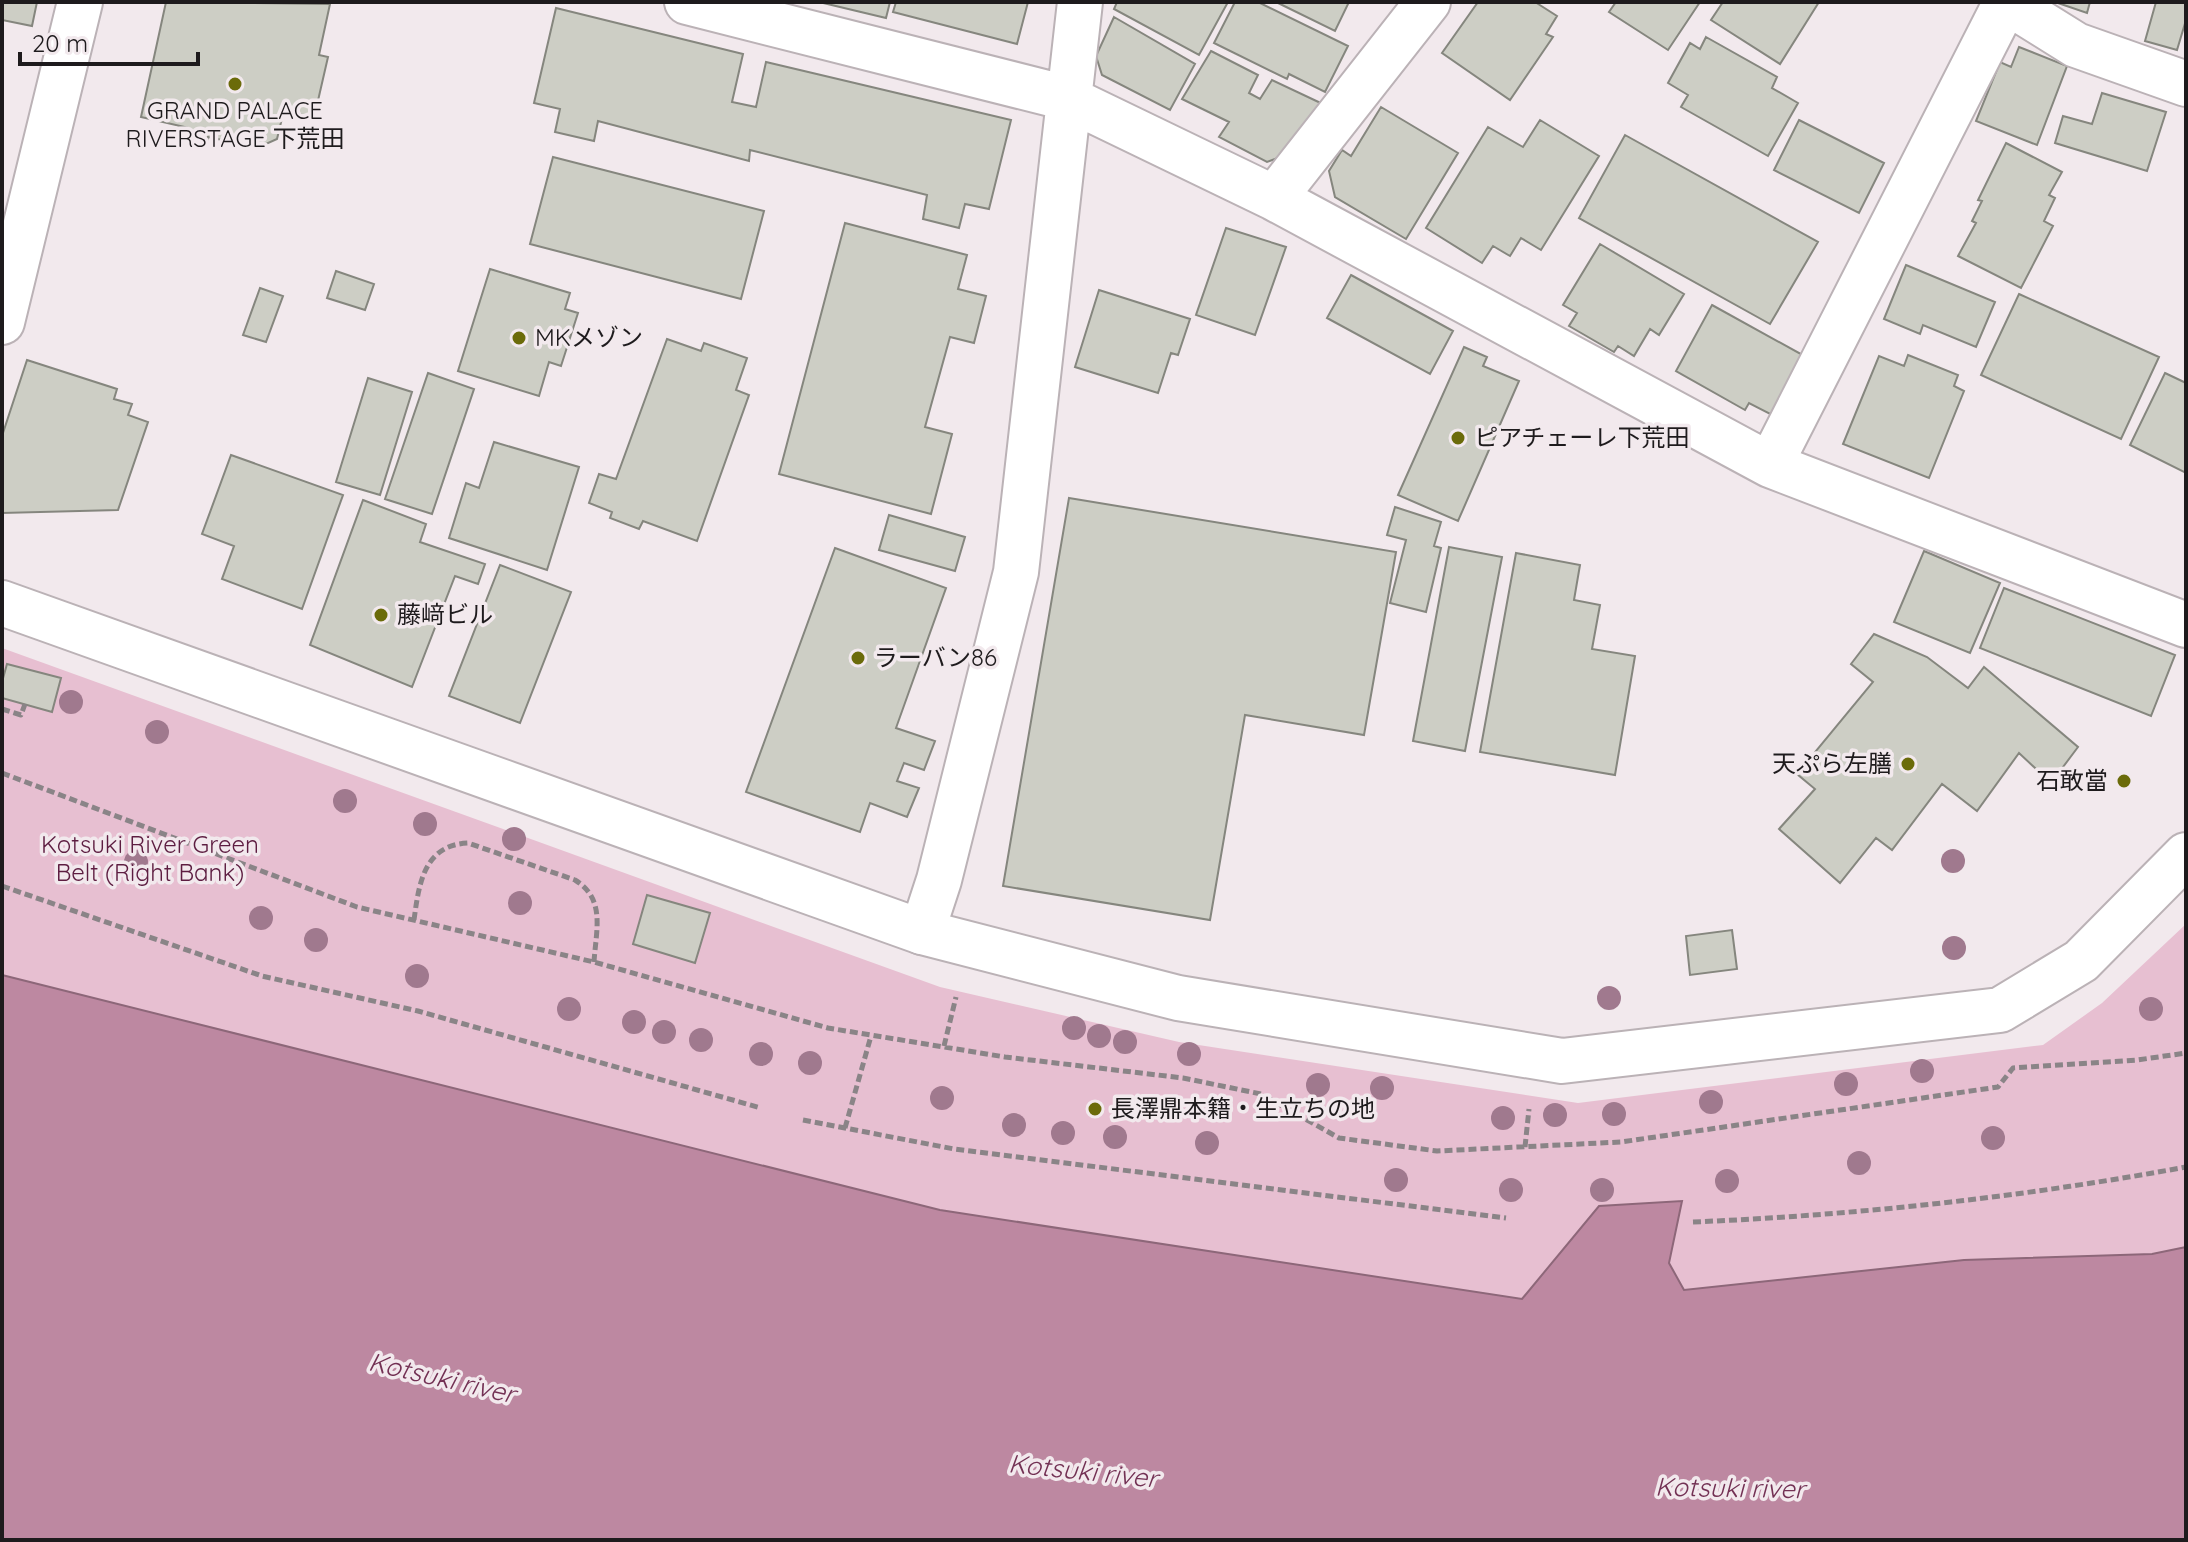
<svg xmlns="http://www.w3.org/2000/svg" width="2188" height="1542" viewBox="0 0 2188 1542" font-family="Quicksand,'Noto Sans JP',sans-serif">
<style>
.green{fill:#e7bfd1}
.water{fill:#bd88a1;stroke:#8d6779;stroke-width:2}
.building{fill:#cdcec5;stroke:#85867e;stroke-width:2}
.lines{fill:none;stroke-linecap:round;stroke-linejoin:round}
.minor-casing{stroke:#bbb2b6;stroke-width:48}
.tertiary-casing{stroke:#bbb2b6;stroke-width:48}
.path{stroke:#8a8487;stroke-width:5;stroke-dasharray:8 4;stroke-linecap:butt}
.minor{stroke:#fff;stroke-width:44}
.tertiary{stroke:#fff;stroke-width:44}
.tree{fill:#a0798e}
.poi-dot{fill:#6b6b0a;stroke:#f2e9ed;stroke-width:3}
.labels{text-anchor:middle;stroke-width:7;stroke-linejoin:round;paint-order:stroke}
.poi-label{font-size:24px;fill:#1e1b1d;stroke:#f2e9ed;text-anchor:start}
.park-label{font-size:24px;fill:#5d1d41;stroke:#f2e9ed}
.water-label{font-size:26px;font-style:italic;fill:#733154;stroke:#f2e9ed}
</style>
<rect width="100%" height="100%" fill="#f2e9ed"/>
<path class="green" d="M 2,648 L 940,987 L 1179,1042 L 1578,1103 L 2043,1045 L 2102,1003 L 2186,924 L 2186,1247 L 2152,1254 L 1964,1260 L 1683,1290 L 1669,1263 L 1681,1202 L 1599,1206 L 1522,1299 L 940,1210 L 2,975 Z"/>
<path class="water" d="M 2,975 L 940,1210 L 1522,1299 L 1599,1206 L 1682,1201 L 1669,1263 L 1684,1290 L 1964,1260 L 2152,1254 L 2186,1247 L 2186,1540 L 2,1540 Z"/>
<path class="building" d="M 2,2 L 37,2 L 32,26 L 2,20 Z
M 166,2 L 330,4 L 319,55 L 328,57 L 314,118 L 284,110 L 277,139 L 266,144 L 238,137 L 236,143 L 208,137 L 207,142 L 187,139 L 189,128 L 141,117 Z
M 819,2 L 890,2 L 886,18 Z
M 896,2 L 1028,2 L 1017,44 L 893,12 Z
M 1117,2 L 1228,2 L 1199,55 L 1114,9 Z
M 1235,2 L 1258,2 L 1348,46 L 1325,92 L 1289,74 L 1287,79 L 1214,43 Z
M 1276,2 L 1349,2 L 1335,31 Z
M 1478,2 L 1535,2 L 1557,16 L 1546,34 L 1553,37 L 1510,100 L 1442,53 Z
M 1616,2 L 1700,2 L 1668,50 L 1609,12 Z
M 1723,2 L 1819,2 L 1780,64 L 1711,20 Z
M 2055,2 L 2090,2 L 2087,13 Z
M 2156,2 L 2186,2 L 2186,20 L 2177,50 L 2145,41 Z
M 556,8 L 743,54 L 732,102 L 756,107 L 766,62 L 1011,120 L 989,209 L 965,204 L 959,228 L 923,219 L 927,195 L 750,150 L 749,161 L 598,121 L 594,141 L 555,132 L 560,109 L 534,103 Z
M 1114,17 L 1195,64 L 1170,110 L 1102,75 L 1096,56 Z
M 1706,37 L 1777,77 L 1772,88 L 1798,103 L 1768,156 L 1681,107 L 1688,95 L 1668,83 L 1690,43 L 1700,49 Z
M 2019,47 L 2067,66 L 2037,145 L 1976,121 L 2000,62 L 2011,67 Z
M 1211,51 L 1258,75 L 1249,93 L 1260,99 L 1272,80 L 1327,106 L 1296,151 L 1267,162 L 1219,137 L 1229,122 L 1182,99 Z
M 2102,93 L 2166,112 L 2147,171 L 2055,143 L 2063,116 L 2092,124 Z
M 1381,107 L 1458,153 L 1406,239 L 1335,197 L 1329,171 L 1342,150 L 1351,156 Z
M 1540,120 L 1599,156 L 1541,250 L 1521,238 L 1510,256 L 1493,246 L 1482,263 L 1426,228 L 1488,127 L 1523,147 Z
M 1799,120 L 1884,163 L 1859,213 L 1774,170 Z
M 1625,135 L 1818,242 L 1770,324 L 1579,218 Z
M 2006,143 L 2062,172 L 2049,195 L 2055,198 L 2044,221 L 2053,226 L 2021,288 L 1958,256 L 1976,223 L 1972,221 L 1982,201 L 1978,200 Z
M 553,157 L 764,211 L 741,299 L 530,244 Z
M 845,223 L 967,255 L 958,289 L 986,296 L 974,343 L 950,337 L 925,427 L 952,434 L 931,514 L 779,474 Z
M 1226,228 L 1286,247 L 1255,335 L 1196,315 Z
M 1600,244 L 1684,294 L 1659,335 L 1650,329 L 1634,356 L 1618,346 L 1614,352 L 1569,326 L 1577,313 L 1563,305 Z
M 1906,265 L 1995,302 L 1976,347 L 1923,325 L 1920,334 L 1884,319 Z
M 490,269 L 570,293 L 565,309 L 578,313 L 561,366 L 549,362 L 539,396 L 458,371 Z
M 336,271 L 374,284 L 365,310 L 327,298 Z
M 1351,275 L 1453,331 L 1430,374 L 1327,318 Z
M 260,288 L 283,296 L 266,342 L 243,335 Z
M 1099,290 L 1190,319 L 1178,355 L 1171,353 L 1158,393 L 1075,367 Z
M 2019,294 L 2159,357 L 2121,439 L 1981,375 Z
M 1712,305 L 1808,358 L 1776,417 L 1749,403 L 1745,410 L 1676,371 Z
M 667,339 L 701,351 L 704,343 L 747,358 L 736,390 L 749,395 L 697,541 L 643,521 L 639,529 L 610,518 L 612,512 L 589,503 L 599,474 L 616,479 Z
M 1464,347 L 1487,357 L 1483,366 L 1519,381 L 1458,521 L 1398,495 Z
M 1908,355 L 1958,375 L 1954,386 L 1964,391 L 1929,478 L 1843,444 L 1879,356 L 1904,366 Z
M 27,360 L 117,389 L 114,399 L 132,404 L 128,415 L 148,422 L 118,510 L 2,513 L 2,436 Z
M 428,373 L 474,389 L 432,514 L 385,499 Z
M 2165,373 L 2186,383 L 2186,473 L 2130,445 Z
M 368,378 L 412,392 L 380,495 L 336,482 Z
M 494,442 L 579,467 L 547,570 L 449,538 L 466,483 L 479,488 Z
M 231,455 L 343,495 L 302,609 L 222,579 L 234,546 L 202,534 Z
M 1069,498 L 1396,552 L 1364,735 L 1245,715 L 1210,920 L 1003,886 Z
M 363,500 L 426,524 L 420,542 L 485,564 L 478,584 L 455,576 L 412,687 L 310,645 Z
M 1395,507 L 1441,522 L 1434,546 L 1441,548 L 1426,612 L 1390,603 L 1406,540 L 1387,535 Z
M 889,515 L 965,537 L 955,571 L 879,550 Z
M 1449,547 L 1502,557 L 1465,751 L 1413,741 Z
M 835,548 L 946,588 L 896,728 L 935,741 L 924,770 L 904,763 L 897,781 L 919,788 L 907,817 L 870,803 L 860,832 L 746,792 Z
M 1924,551 L 2000,583 L 1970,653 L 1894,622 Z
M 1516,553 L 1580,565 L 1574,600 L 1600,605 L 1592,649 L 1635,656 L 1615,775 L 1480,752 Z
M 500,565 L 571,592 L 520,723 L 449,696 Z
M 2004,588 L 2175,655 L 2151,716 L 1980,648 Z
M 1874,634 L 1927,657 L 1968,688 L 1984,667 L 2078,747 L 2051,783 L 2019,753 L 1977,811 L 1942,784 L 1892,850 L 1876,838 L 1840,883 L 1779,829 L 1815,789 L 1797,774 L 1873,682 L 1851,664 Z
M 7,664 L 61,678 L 52,712 L 2,698 L 2,682 Z
M 647,895 L 710,913 L 695,963 L 633,944 Z
M 1732,930 L 1737,969 L 1690,975 L 1686,936 Z"/>
<g class="lines">
<g class="minor-casing">
<path id="minor" d="M 687,2 L 1067,98 L 1274,198 L 1770,465 L 2186,625
M 2007,2 L 2076,45 L 2186,84
M 1274,198 L 1428,2
M 2,322 L 80,2
M 1770,465 L 2006,2
M 922,932 L 939,880 L 1016,572 L 1080,2"/>
</g>
<g class="tertiary-casing">
<path id="tertiary" d="M 2,603 L 922,932 L 1178,998 L 1562,1061 L 2000,1010 L 2081,961 L 2186,855"/>
</g>
<path class="path" d="M 2,709 L 21,715 L 25,704
M 2,773 L 357,907 L 594,962 L 828,1028 L 1005,1057 L 1183,1078 L 1261,1094 L 1339,1138 L 1437,1151 L 1621,1142 L 1998,1087 L 2013,1068 L 2137,1060 L 2186,1053
M 2,886 L 262,976 L 418,1011 L 761,1108
M 414,920 C 419,883 424,845 468,843 L 575,880 C 606,899 596,930 594,962
M 944,1046 L 956,997
M 803,1120 L 954,1149 L 1506,1218
M 845,1128 L 871,1036
M 1525,1147 L 1529,1109
M 1693,1222 C 1859,1215 2023,1197 2186,1167"/>
<use href="#minor" class="minor"/>
<use href="#tertiary" class="tertiary"/>
</g>
<g class="tree">
<circle cx="71" cy="702" r="12"/>
<circle cx="157" cy="732" r="12"/>
<circle cx="345" cy="801" r="12"/>
<circle cx="425" cy="824" r="12"/>
<circle cx="514" cy="839" r="12"/>
<circle cx="1953" cy="861" r="12"/>
<circle cx="136" cy="862" r="12"/>
<circle cx="520" cy="903" r="12"/>
<circle cx="261" cy="918" r="12"/>
<circle cx="316" cy="940" r="12"/>
<circle cx="1954" cy="948" r="12"/>
<circle cx="417" cy="976" r="12"/>
<circle cx="1609" cy="998" r="12"/>
<circle cx="569" cy="1009" r="12"/>
<circle cx="2151" cy="1009" r="12"/>
<circle cx="634" cy="1022" r="12"/>
<circle cx="1074" cy="1028" r="12"/>
<circle cx="664" cy="1032" r="12"/>
<circle cx="1099" cy="1036" r="12"/>
<circle cx="701" cy="1040" r="12"/>
<circle cx="1125" cy="1042" r="12"/>
<circle cx="761" cy="1054" r="12"/>
<circle cx="1189" cy="1054" r="12"/>
<circle cx="810" cy="1063" r="12"/>
<circle cx="1922" cy="1071" r="12"/>
<circle cx="1846" cy="1084" r="12"/>
<circle cx="1318" cy="1085" r="12"/>
<circle cx="1382" cy="1088" r="12"/>
<circle cx="942" cy="1098" r="12"/>
<circle cx="1711" cy="1102" r="12"/>
<circle cx="1614" cy="1114" r="12"/>
<circle cx="1555" cy="1115" r="12"/>
<circle cx="1503" cy="1118" r="12"/>
<circle cx="1014" cy="1125" r="12"/>
<circle cx="1063" cy="1133" r="12"/>
<circle cx="1115" cy="1137" r="12"/>
<circle cx="1993" cy="1138" r="12"/>
<circle cx="1207" cy="1143" r="12"/>
<circle cx="1859" cy="1163" r="12"/>
<circle cx="1396" cy="1180" r="12"/>
<circle cx="1727" cy="1181" r="12"/>
<circle cx="1511" cy="1190" r="12"/>
<circle cx="1602" cy="1190" r="12"/>
</g>
<g class="poi-dot">
<circle cx="235" cy="84" r="8"/>
<circle cx="519" cy="338" r="8"/>
<circle cx="1458" cy="438" r="8"/>
<circle cx="381" cy="615" r="8"/>
<circle cx="858" cy="658" r="8"/>
<circle cx="1908" cy="764" r="8"/>
<circle cx="2124" cy="781" r="8"/>
<circle cx="1095" cy="1109" r="8"/>
</g>
<g class="labels">
<g class="poi-label">
<text x="235" y="119" text-anchor="middle">GRAND PALACE<tspan x="235" dy="28">RIVERSTAGE 下荒田</tspan></text>
<text x="535" y="346">MKメゾン</text>
<text x="1474" y="446">ピアチェーレ下荒田</text>
<text x="397" y="623">藤﨑ビル</text>
<text x="874" y="666">ラーバン86</text>
<text x="1892" y="772" text-anchor="end">天ぷら左膳</text>
<text x="2108" y="789" text-anchor="end">石敢當</text>
<text x="1111" y="1117">長澤鼎本籍・生立ちの地</text>
</g>
<g class="park-label">
<text x="150" y="853">Kotsuki River Green<tspan x="150" dy="28">Belt (Right Bank)</tspan></text>
</g>
<g class="water-label">
<text transform="translate(442 1378) rotate(13)" y="9">Kotsuki river</text>
<text transform="translate(1083 1471) rotate(6)" y="9">Kotsuki river</text>
<text transform="translate(1730 1488) rotate(1)" y="9">Kotsuki river</text>
</g>
</g>
<rect width="2188" height="1542" fill="none" stroke="#1e1b1d" stroke-width="8"/>
<path d="M20 52v12h178v-12" fill="none" stroke="#1e1b1d" stroke-width="4"/>
<text x="32" y="52" font-size="24" fill="#1e1b1d" stroke="#f2e9ed" stroke-width="6" paint-order="stroke">20 m</text>
</svg>
